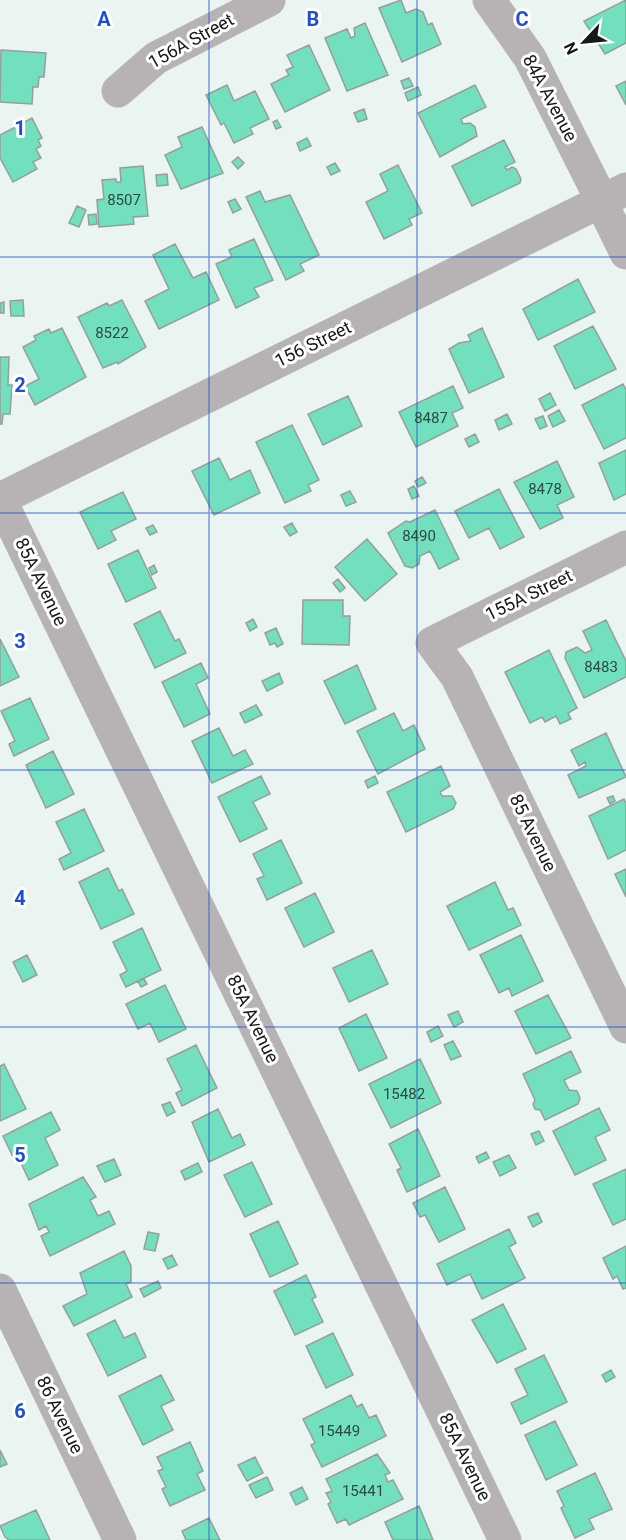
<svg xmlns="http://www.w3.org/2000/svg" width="626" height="1540" viewBox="0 0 626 1540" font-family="Roboto,sans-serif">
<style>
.building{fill:#72e0be;stroke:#959e9b;stroke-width:1.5}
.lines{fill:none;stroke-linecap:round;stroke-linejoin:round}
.minor{stroke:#b7b3b5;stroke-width:33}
.grid{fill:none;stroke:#1d4ed8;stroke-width:1.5;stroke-opacity:0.55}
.labels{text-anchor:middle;stroke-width:6;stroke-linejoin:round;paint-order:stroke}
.number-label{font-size:15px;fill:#2c4a40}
.street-label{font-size:18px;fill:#141816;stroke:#fff}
.grid-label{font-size:20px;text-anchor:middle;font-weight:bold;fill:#1d4ed8;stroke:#fff;stroke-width:6;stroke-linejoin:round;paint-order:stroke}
</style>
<rect width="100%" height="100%" fill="#eaf4f0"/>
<path class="building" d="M 401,0 L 406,13 L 416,9 L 423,12 L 428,25 L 432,23 L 441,44 L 402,62 L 379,8 Z
M 626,0 L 626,43 L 605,54 L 584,21 Z
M 365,23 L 388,75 L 347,91 L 325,38 L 347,29 L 351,38 L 355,36 L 354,28 Z
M 309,45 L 330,90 L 285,112 L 271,84 L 289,75 L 286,70 L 293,67 L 287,55 Z
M 1,50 L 46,53 L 44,77 L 39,77 L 38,87 L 33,87 L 32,104 L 0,102 Z
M 409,78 L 413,86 L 404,89 L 401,81 Z
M 626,81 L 626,105 L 616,86 Z
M 227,85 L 234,101 L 255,91 L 269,119 L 250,128 L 253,134 L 234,143 L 224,123 L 221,125 L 206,95 Z
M 475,85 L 486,107 L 461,119 L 463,124 L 470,123 L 475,127 L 477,136 L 440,157 L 418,113 Z
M 418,87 L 421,95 L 408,101 L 405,93 Z
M 364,109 L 367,119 L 358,122 L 354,113 Z
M 32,118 L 42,138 L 38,140 L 41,146 L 36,149 L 41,158 L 33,162 L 37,169 L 13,182 L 0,158 L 0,135 Z
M 277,120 L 281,127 L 276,129 L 273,122 Z
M 202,127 L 223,173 L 181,189 L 165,155 L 182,147 L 178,137 Z
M 307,138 L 311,146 L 300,151 L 297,143 Z
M 504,140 L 515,162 L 505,167 L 507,170 L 512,167 L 516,169 L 521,179 L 520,183 L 472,206 L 452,166 Z
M 238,157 L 244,163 L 238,169 L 232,162 Z
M 335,163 L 340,171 L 331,175 L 327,167 Z
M 398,165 L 422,213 L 409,219 L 412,225 L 384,239 L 366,202 L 388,191 L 380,174 Z
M 143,166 L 148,216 L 133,217 L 134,224 L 99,227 L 97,200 L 104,199 L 102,180 L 116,179 L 116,182 L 121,182 L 120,168 Z
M 167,174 L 168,185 L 157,186 L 156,175 Z
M 260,191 L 265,202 L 290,195 L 319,255 L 300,264 L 304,271 L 286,280 L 246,197 Z
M 235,199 L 241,209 L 233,213 L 228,202 Z
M 77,206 L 86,210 L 79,227 L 69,223 Z
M 96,214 L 97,224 L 89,225 L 88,215 Z
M 254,239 L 273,280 L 254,288 L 259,297 L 236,308 L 216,264 L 232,257 L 229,250 Z
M 175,244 L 193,278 L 206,272 L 219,300 L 159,329 L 145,301 L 169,289 L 153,255 Z
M 578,279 L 595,312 L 538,340 L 523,309 Z
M 23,300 L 24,316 L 11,316 L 10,301 Z
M 122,300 L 146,347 L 118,364 L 117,362 L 103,368 L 78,317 L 107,303 L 109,306 Z
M 4,302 L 4,313 L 0,313 L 0,303 Z
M 593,326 L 616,369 L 575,389 L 554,346 Z
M 62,328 L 86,377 L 35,405 L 25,386 L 39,379 L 23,347 L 36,340 L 34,336 L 49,329 L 51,333 Z
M 482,328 L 504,377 L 469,393 L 449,349 L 459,343 L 471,341 L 468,335 Z
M 0,357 L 9,357 L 8,385 L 12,385 L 10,414 L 3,414 L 2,424 L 0,424 Z
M 623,384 L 626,390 L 626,438 L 604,449 L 582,405 Z
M 453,386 L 463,408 L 452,413 L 458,426 L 416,447 L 399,412 Z
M 550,393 L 556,405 L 545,411 L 539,399 Z
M 348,396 L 362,426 L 323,445 L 308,414 Z
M 559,410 L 565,421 L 553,427 L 548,416 Z
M 507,414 L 512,424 L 499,430 L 495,420 Z
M 543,416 L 547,426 L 540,429 L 535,419 Z
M 292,425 L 319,480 L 308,485 L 311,491 L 285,503 L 256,442 Z
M 475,434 L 479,442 L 469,447 L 465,439 Z
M 626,450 L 626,494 L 614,500 L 599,463 Z
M 219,458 L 230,480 L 250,470 L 260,493 L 214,515 L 192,471 Z
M 557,461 L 574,497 L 557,505 L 563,518 L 540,529 L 514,482 Z
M 422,477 L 426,483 L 418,487 L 415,481 Z
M 414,486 L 419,496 L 412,499 L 408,489 Z
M 499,489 L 524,537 L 500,549 L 489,528 L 469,538 L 455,511 Z
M 350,491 L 356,502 L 346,506 L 341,495 Z
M 123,492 L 136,519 L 111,531 L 116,540 L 98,549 L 80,512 Z
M 435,510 L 459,559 L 439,569 L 430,551 L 420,556 L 419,564 L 412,568 L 405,566 L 388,533 L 406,521 L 410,522 Z
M 292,523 L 297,532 L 290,536 L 284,527 Z
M 153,525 L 157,532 L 150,535 L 146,528 Z
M 367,539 L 397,574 L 365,601 L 335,567 Z
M 138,550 L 156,588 L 126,602 L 108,564 Z
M 154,565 L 157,572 L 152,575 L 149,568 Z
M 338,579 L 345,588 L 340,592 L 333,583 Z
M 303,600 L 343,600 L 343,616 L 350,616 L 349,645 L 302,644 Z
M 160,611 L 175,641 L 179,639 L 186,653 L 155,668 L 134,624 Z
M 253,619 L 257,627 L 250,631 L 246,623 Z
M 606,620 L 626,661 L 626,677 L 584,698 L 565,658 L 566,652 L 577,647 L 585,653 L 592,650 L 583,631 Z
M 276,628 L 283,644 L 277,647 L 275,643 L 270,645 L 265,633 Z
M 0,639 L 19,677 L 0,686 Z
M 549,650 L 577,708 L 568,713 L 571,719 L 560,724 L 556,716 L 545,722 L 542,717 L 530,723 L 505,672 Z
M 201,663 L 208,678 L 196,684 L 210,714 L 184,727 L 162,682 Z
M 357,665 L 376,709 L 345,724 L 324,681 Z
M 279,673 L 283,683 L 267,691 L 262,681 Z
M 30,698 L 49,739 L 14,756 L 9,744 L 15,741 L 1,711 Z
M 256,705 L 262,715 L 245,723 L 240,713 Z
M 394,713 L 403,731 L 414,725 L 425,749 L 378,774 L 357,731 Z
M 219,728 L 233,756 L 245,750 L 253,764 L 212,783 L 192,741 Z
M 606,733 L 626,777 L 579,798 L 568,775 L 586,766 L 585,762 L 579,766 L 571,750 Z
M 53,751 L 74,794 L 46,808 L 26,765 Z
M 441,766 L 450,786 L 440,792 L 442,796 L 452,796 L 456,803 L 453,809 L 406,832 L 387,792 Z
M 261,776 L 270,794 L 253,802 L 267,829 L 240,842 L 218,797 Z
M 375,776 L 378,783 L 368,788 L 365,781 Z
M 613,796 L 615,801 L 610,804 L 607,798 Z
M 624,799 L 626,804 L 626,850 L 608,859 L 589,816 Z
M 84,809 L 104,851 L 64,870 L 59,859 L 71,853 L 56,822 Z
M 281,840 L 302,883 L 267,900 L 257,879 L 264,876 L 253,854 Z
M 108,868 L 119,891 L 122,889 L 134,914 L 101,929 L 79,882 Z
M 626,869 L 626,897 L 615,874 Z
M 495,882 L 508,910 L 513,908 L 521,925 L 469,950 L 447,906 Z
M 315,893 L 334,932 L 304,947 L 285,908 Z
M 142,928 L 161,970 L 126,987 L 120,975 L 127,971 L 113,942 Z
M 521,935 L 543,981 L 512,996 L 509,988 L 499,993 L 480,955 Z
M 372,950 L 388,984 L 349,1002 L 333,968 Z
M 27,955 L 37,975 L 23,982 L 13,962 Z
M 144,979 L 147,984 L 141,987 L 138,981 Z
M 165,985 L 186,1029 L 159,1042 L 150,1023 L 138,1029 L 126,1004 Z
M 548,995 L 571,1038 L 536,1054 L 515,1011 Z
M 458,1011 L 463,1022 L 454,1027 L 448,1015 Z
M 366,1014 L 387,1058 L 359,1071 L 339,1028 Z
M 438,1026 L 443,1036 L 431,1042 L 427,1032 Z
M 453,1041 L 461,1056 L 451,1060 L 444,1045 Z
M 196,1045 L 217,1088 L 182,1106 L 176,1093 L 182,1090 L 167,1059 Z
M 571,1051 L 581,1072 L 564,1080 L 569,1090 L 577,1091 L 580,1098 L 578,1104 L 545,1120 L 540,1110 L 535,1109 L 533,1104 L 535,1100 L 523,1074 Z
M 420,1059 L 441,1103 L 391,1128 L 369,1084 Z
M 4,1064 L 26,1109 L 0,1121 L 0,1066 Z
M 170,1102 L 175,1112 L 167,1116 L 162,1105 Z
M 599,1108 L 610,1130 L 595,1137 L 606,1160 L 575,1175 L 553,1131 Z
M 218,1109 L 232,1138 L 240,1134 L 245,1145 L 209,1162 L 192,1122 Z
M 51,1112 L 60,1130 L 45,1138 L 58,1165 L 29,1180 L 18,1157 L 14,1159 L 3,1136 Z
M 418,1129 L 440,1176 L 407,1192 L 397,1170 L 401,1168 L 389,1144 Z
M 539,1131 L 544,1141 L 536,1145 L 531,1134 Z
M 486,1152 L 489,1158 L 479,1163 L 476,1157 Z
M 509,1155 L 516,1168 L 500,1176 L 493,1162 Z
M 114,1159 L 121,1175 L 105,1182 L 97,1166 Z
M 252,1162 L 272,1204 L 245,1217 L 224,1175 Z
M 198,1163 L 202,1172 L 185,1180 L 181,1171 Z
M 626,1169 L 626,1219 L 613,1225 L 593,1184 Z
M 83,1177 L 96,1197 L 90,1200 L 98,1216 L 109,1211 L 115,1224 L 50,1256 L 41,1236 L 49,1232 L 46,1226 L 39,1230 L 29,1204 Z
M 445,1187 L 465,1229 L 439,1242 L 425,1215 L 420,1217 L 413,1203 Z
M 538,1213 L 542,1222 L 533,1227 L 528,1217 Z
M 278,1221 L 298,1264 L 270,1277 L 250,1234 Z
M 509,1229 L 516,1243 L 509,1247 L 525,1278 L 482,1299 L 470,1274 L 447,1285 L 437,1264 Z
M 148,1232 L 159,1234 L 155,1251 L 144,1249 Z
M 626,1246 L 626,1288 L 623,1289 L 617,1276 L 613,1279 L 603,1258 Z
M 124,1251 L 131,1266 L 131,1282 L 126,1284 L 132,1297 L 74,1326 L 63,1306 L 87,1294 L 80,1273 Z
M 172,1255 L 177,1265 L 168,1269 L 163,1259 Z
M 306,1275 L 316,1297 L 312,1299 L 323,1322 L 295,1335 L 274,1291 Z
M 158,1281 L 161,1288 L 144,1297 L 140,1289 Z
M 503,1304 L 526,1349 L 497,1363 L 472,1320 Z
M 115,1320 L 124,1338 L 135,1333 L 146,1357 L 108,1376 L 87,1334 Z
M 333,1333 L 353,1375 L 326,1388 L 306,1346 Z
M 544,1355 L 567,1402 L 521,1424 L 511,1403 L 528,1395 L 515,1369 Z
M 611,1370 L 615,1377 L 606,1382 L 602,1375 Z
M 161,1375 L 174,1400 L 161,1406 L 173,1430 L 143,1445 L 119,1396 Z
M 351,1395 L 357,1407 L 362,1404 L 369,1418 L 376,1415 L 386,1436 L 322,1467 L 311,1445 L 315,1443 L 303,1419 Z
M 555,1421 L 577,1465 L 546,1480 L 525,1435 Z
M 190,1442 L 203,1471 L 197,1474 L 205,1490 L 170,1506 L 162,1489 L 166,1487 L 158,1471 L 163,1469 L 157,1457 Z
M 0,1450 L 7,1464 L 0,1467 Z
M 377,1454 L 390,1473 L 385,1475 L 388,1482 L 393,1480 L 403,1499 L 349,1525 L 346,1519 L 337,1523 L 328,1504 L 331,1502 L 326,1493 L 332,1491 L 326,1479 Z
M 255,1457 L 263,1473 L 247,1481 L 238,1465 Z
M 595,1473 L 612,1509 L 589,1519 L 594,1529 L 575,1538 L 561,1508 L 564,1506 L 557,1491 Z
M 267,1477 L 273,1490 L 256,1498 L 249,1485 Z
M 302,1487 L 308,1499 L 296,1505 L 290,1493 Z
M 419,1506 L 433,1540 L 393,1540 L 385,1522 Z
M 36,1510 L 50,1540 L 9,1540 L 5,1537 L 0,1526 Z
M 209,1518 L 220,1540 L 186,1540 L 182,1531 Z"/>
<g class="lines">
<path class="minor" d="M 489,0 L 530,58 L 602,201
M 118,91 L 156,58 L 269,0
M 601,202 L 626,253
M 0,499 L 505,1540
M 0,499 L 626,189
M 626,547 L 432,643 L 457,677 L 626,1027
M 0,1290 L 120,1540"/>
</g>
<path class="grid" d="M 209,0 L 209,1540M 417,0 L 417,1540M 0,257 L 626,257M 0,513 L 626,513M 0,770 L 626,770M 0,1027 L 626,1027M 0,1283 L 626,1283"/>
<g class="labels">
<g class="number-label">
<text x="124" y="205">8507</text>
<text x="112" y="338">8522</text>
<text x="431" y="423">8487</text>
<text x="545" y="494">8478</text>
<text x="419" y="541">8490</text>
<text x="601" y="672">8483</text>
<text x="404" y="1099">15482</text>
<text x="339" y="1436">15449</text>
<text x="363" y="1496">15441</text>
</g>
<g class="street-label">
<text transform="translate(191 41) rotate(-29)" y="6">156A Street</text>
<text transform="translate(550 98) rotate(62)" y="6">84A Avenue</text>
<text transform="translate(313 344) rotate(-26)" y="6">156 Street</text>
<text transform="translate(41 582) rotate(64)" y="6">85A Avenue</text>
<text transform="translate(529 595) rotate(-26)" y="6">155A Street</text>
<text transform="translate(533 833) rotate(64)" y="6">85 Avenue</text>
<text transform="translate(253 1019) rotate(64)" y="6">85A Avenue</text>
<text transform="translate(60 1415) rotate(64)" y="6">86 Avenue</text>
<text transform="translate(465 1457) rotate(64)" y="6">85A Avenue</text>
</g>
</g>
<g class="grid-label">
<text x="104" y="26">A</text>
<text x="313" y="26">B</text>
<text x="522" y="26">C</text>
<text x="20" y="135">1</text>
<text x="20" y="392">2</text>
<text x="20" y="648">3</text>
<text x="20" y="905">4</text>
<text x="20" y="1162">5</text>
<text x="20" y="1418">6</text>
</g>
<g transform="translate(584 42) rotate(244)" stroke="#ffffff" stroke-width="4.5" paint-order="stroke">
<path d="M0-4.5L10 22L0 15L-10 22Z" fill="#141816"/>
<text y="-9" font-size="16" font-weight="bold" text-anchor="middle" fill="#141816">N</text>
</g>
</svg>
